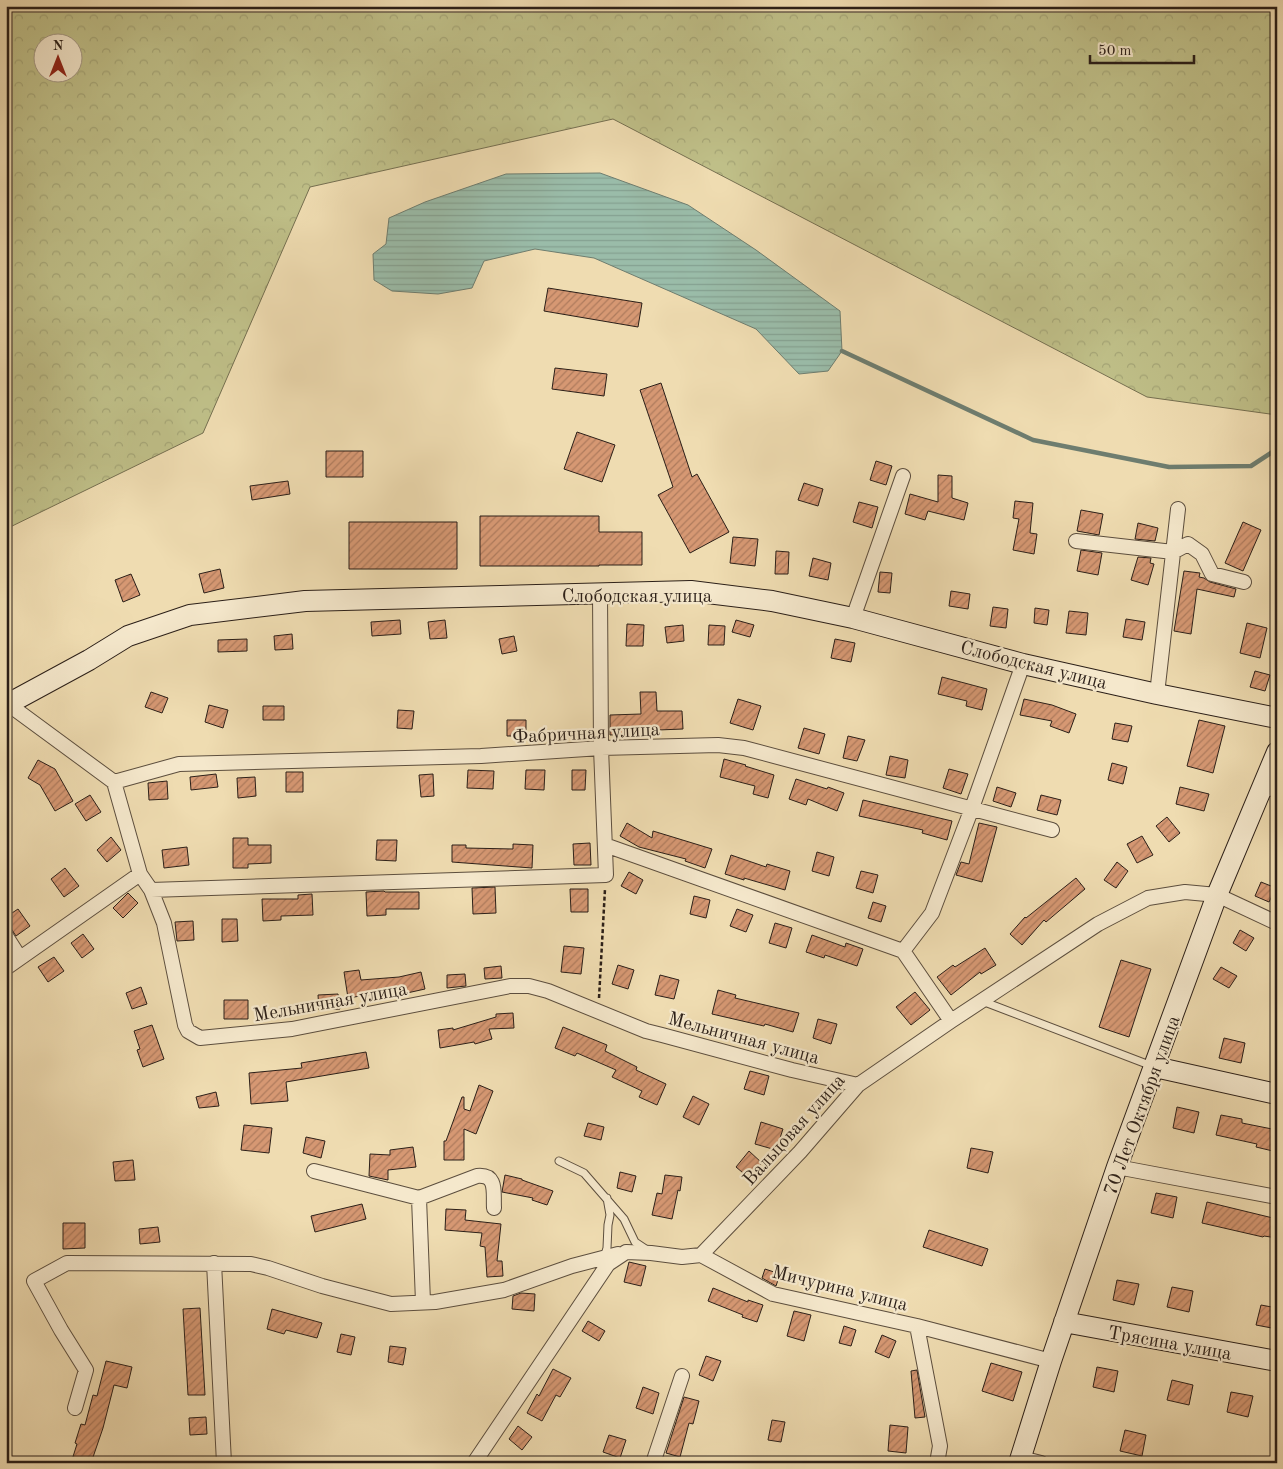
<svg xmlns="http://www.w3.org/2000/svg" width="1283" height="1469" viewBox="0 0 1283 1469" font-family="'Old Standard TT',serif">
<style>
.forest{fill:url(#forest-crowns);stroke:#756f50;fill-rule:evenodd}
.water{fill:url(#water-rules);stroke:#6e7d6f}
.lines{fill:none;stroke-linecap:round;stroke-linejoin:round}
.stream{stroke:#6e7d6f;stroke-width:4.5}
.building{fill:url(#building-hatch);stroke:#2b1f18}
.lane-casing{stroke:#5c4e3e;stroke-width:9}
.street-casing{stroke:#5c4e3e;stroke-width:16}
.secondary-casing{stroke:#2b1f18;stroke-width:22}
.path{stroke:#2b1f18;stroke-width:2.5;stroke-dasharray:4 2.5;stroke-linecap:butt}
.lane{stroke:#f5e8cc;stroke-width:7}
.street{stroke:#f5e8cc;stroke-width:14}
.secondary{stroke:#f5e8cc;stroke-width:20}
.labels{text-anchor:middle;stroke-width:4.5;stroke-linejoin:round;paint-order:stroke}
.street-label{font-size:19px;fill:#2b1f18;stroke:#f5e8cc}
</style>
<defs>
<pattern id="forest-crowns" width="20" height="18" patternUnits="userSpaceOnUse" patternTransform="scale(1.25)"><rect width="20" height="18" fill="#bfbf88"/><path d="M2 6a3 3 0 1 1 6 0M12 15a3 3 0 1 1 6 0" fill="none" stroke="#a4a475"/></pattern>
<pattern id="water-rules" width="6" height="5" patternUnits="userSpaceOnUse" patternTransform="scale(1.25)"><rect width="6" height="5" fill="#9abca9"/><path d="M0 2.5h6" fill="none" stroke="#85a191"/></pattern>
<pattern id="building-hatch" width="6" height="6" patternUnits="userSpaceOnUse" patternTransform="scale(1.25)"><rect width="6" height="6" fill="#d69873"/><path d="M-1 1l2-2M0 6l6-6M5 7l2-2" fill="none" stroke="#ae7b5d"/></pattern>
</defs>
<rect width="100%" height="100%" fill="#efdcb1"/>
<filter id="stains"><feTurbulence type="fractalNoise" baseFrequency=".004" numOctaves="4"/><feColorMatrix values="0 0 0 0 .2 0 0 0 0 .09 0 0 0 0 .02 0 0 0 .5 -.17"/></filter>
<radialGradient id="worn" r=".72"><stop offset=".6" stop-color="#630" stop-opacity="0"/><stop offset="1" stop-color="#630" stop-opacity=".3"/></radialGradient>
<path class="forest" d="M 6,6 L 1277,6 L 1277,415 L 1147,397 L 613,119 L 310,187 L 203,433 L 6,529 ZM 42,42 L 72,42 L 72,72 L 42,72 Z"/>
<path class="water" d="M 600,173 L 688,205 L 756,250 L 840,311 L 842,351 L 828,371 L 799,374 L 756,329 L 594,258 L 535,249 L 484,261 L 472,288 L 438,294 L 392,291 L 374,280 L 373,254 L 386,244 L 389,218 L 425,202 L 506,174 Z"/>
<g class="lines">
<path class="stream" d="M 842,351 L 1033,440 L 1169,467 L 1251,466 L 1277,449"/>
</g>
<path class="building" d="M 548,288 L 642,303 L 638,327 L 544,311 Z
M 555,368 L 607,374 L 604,396 L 552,389 Z
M 661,383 L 692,477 L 697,474 L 729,532 L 690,553 L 658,495 L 673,487 L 640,390 Z
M 577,432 L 615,445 L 602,482 L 564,469 Z
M 326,451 L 363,451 L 363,477 L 326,477 Z
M 876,461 L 892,466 L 886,485 L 870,480 Z
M 938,475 L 952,476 L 952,498 L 968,503 L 964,520 L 928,511 L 925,520 L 905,514 L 910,494 L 938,502 Z
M 288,481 L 290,494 L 252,500 L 250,486 Z
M 804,483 L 823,489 L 818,506 L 798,500 Z
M 1015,501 L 1033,503 L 1030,533 L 1037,534 L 1034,554 L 1013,550 L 1019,519 L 1013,518 Z
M 859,502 L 878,507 L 872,528 L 853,522 Z
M 1081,510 L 1103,514 L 1099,535 L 1077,531 Z
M 480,516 L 599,516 L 599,532 L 642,532 L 642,565 L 599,565 L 599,566 L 480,566 Z
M 349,522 L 457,522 L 457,569 L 349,569 Z
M 1243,522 L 1261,530 L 1243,571 L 1225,563 Z
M 1138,523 L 1158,528 L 1155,541 L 1135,539 Z
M 733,537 L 758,539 L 755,566 L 730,563 Z
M 1081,550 L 1102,553 L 1098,575 L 1077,571 Z
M 776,551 L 789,552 L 788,574 L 775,574 Z
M 1138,557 L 1151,558 L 1150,563 L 1154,564 L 1148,585 L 1131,580 Z
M 813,558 L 831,563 L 828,580 L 809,576 Z
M 220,569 L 224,588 L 204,593 L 199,574 Z
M 1184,571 L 1200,573 L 1199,577 L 1204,578 L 1210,582 L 1236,589 L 1234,597 L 1197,589 L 1191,634 L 1174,631 Z
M 880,572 L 892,573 L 890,593 L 878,592 Z
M 131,574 L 140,595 L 123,602 L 115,580 Z
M 951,591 L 970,594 L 968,609 L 949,606 Z
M 993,607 L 1008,609 L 1006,628 L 990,626 Z
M 1035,608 L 1049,610 L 1047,625 L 1034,623 Z
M 1069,611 L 1088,613 L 1086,635 L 1066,633 Z
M 1126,619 L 1145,622 L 1142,640 L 1123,637 Z
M 400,620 L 401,634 L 372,636 L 371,622 Z
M 445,620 L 447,638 L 430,639 L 428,622 Z
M 736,620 L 754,625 L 750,637 L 732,632 Z
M 1247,623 L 1267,628 L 1260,658 L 1240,653 Z
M 627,624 L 644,625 L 643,646 L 626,646 Z
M 683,625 L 684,641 L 667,643 L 665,627 Z
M 709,625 L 725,626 L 724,645 L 708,645 Z
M 292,634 L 293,649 L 275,650 L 274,636 Z
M 514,636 L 517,651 L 502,654 L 499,639 Z
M 247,639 L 247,651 L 218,652 L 218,640 Z
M 835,639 L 855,643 L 851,662 L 831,658 Z
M 1255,671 L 1270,675 L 1265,691 L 1250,687 Z
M 942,677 L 987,689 L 982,710 L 966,706 L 967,701 L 938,694 Z
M 151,692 L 168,698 L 162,713 L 145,707 Z
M 640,692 L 656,692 L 657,711 L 682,711 L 683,729 L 658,730 L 658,732 L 610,735 L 610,715 L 641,714 Z
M 738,699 L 761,706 L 753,730 L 730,723 Z
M 1024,699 L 1052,705 L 1076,714 L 1069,733 L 1050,726 L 1052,721 L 1020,715 Z
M 209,705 L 228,710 L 223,728 L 205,722 Z
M 263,706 L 284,706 L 284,720 L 263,720 Z
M 398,710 L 414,711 L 412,729 L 397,728 Z
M 507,720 L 526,720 L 526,736 L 507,736 Z
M 1199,720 L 1225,726 L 1213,773 L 1187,766 Z
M 1115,723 L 1132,726 L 1128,742 L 1112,739 Z
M 804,728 L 825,734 L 819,754 L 798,748 Z
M 848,736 L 865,740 L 857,761 L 843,758 Z
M 890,756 L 908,760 L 905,778 L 886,775 Z
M 724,759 L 746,765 L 745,766 L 774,775 L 768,798 L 753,794 L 755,786 L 720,777 Z
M 38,760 L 55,769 L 73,801 L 55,811 L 40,785 L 28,778 Z
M 1112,763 L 1127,767 L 1123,784 L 1108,780 Z
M 949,769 L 968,774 L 961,794 L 943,788 Z
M 468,770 L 494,771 L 493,789 L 467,788 Z
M 526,770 L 545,770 L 544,790 L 525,789 Z
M 572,770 L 586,770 L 585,790 L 572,790 Z
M 286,772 L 303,772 L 303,792 L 286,792 Z
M 216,774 L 218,787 L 191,790 L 190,777 Z
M 433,774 L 434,796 L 421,797 L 419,775 Z
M 255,777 L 256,796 L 238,798 L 237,778 Z
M 796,779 L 827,789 L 828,787 L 844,793 L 837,811 L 808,799 L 806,805 L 789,799 Z
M 167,781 L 168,799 L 149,800 L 148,783 Z
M 997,787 L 1016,793 L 1011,807 L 993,801 Z
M 1180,787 L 1209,794 L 1204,811 L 1176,804 Z
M 90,795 L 101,812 L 86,821 L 75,804 Z
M 1041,795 L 1061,800 L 1057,815 L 1037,810 Z
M 863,800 L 952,821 L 947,840 L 922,833 L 923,830 L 859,816 Z
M 1167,817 L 1180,833 L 1169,842 L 1156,826 Z
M 627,823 L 652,838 L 653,831 L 712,849 L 705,868 L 685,861 L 686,859 L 639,847 L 620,836 Z
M 979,823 L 997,827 L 982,882 L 956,875 L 961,862 L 969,864 Z
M 1142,836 L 1153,855 L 1137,863 L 1127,844 Z
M 111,837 L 121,850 L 107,862 L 97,850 Z
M 233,838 L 248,838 L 248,845 L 271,845 L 271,863 L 248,864 L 248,868 L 233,868 Z
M 377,840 L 397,840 L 396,861 L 376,860 Z
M 590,843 L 591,865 L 574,865 L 573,844 Z
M 513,844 L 533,845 L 532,868 L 452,862 L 452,845 L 466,845 L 466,848 L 513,849 Z
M 187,847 L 189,865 L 164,868 L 162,850 Z
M 817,852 L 834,857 L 829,876 L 812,871 Z
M 731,855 L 766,867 L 767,864 L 790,871 L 785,890 L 744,878 L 744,880 L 725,874 Z
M 1117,862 L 1128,871 L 1116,888 L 1104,880 Z
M 65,868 L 79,886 L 64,897 L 51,879 Z
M 861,871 L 878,875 L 873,893 L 856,888 Z
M 629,872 L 643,880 L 636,894 L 621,886 Z
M 1076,878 L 1085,889 L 1046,922 L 1044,920 L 1022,945 L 1010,934 L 1025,917 L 1026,918 Z
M 1261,882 L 1276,888 L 1269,902 L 1255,896 Z
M 495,887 L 496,913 L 473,914 L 472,888 Z
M 570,889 L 588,889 L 588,912 L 571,912 Z
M 384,891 L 385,892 L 419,892 L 419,909 L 386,909 L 386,915 L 367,916 L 366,892 Z
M 128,893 L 138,903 L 123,918 L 113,908 Z
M 312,894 L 313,915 L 281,916 L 281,920 L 263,921 L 262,899 L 298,899 L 298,895 Z
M 694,896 L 710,900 L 706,918 L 690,914 Z
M 873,902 L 886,906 L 881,922 L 868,918 Z
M 18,909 L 30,926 L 16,936 L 6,921 L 6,917 Z
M 737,909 L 753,915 L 746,932 L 730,926 Z
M 222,919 L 237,919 L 238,941 L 222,942 Z
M 193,921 L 194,940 L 177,941 L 175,922 Z
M 775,923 L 792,928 L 786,948 L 769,943 Z
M 1240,930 L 1254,938 L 1246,951 L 1233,943 Z
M 83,934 L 94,949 L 82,958 L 71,943 Z
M 812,935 L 845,947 L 846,943 L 863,949 L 857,966 L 825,955 L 824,958 L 806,952 Z
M 564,946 L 584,948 L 581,974 L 561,972 Z
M 985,948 L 996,965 L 981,974 L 980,972 L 951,995 L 937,977 L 953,965 L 955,967 Z
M 54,957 L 64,971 L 48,982 L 38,967 Z
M 1121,960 L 1151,969 L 1129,1037 L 1099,1027 Z
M 618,965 L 634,970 L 628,989 L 612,984 Z
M 501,966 L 502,978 L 485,979 L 484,968 Z
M 1221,967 L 1237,976 L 1229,988 L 1213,979 Z
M 359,970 L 361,980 L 399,977 L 421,972 L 425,989 L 407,993 L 373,996 L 373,994 L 348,998 L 344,972 Z
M 465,974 L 466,986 L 447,988 L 447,975 Z
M 660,975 L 679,980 L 674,999 L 655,995 Z
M 141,987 L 147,1004 L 132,1009 L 126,993 Z
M 718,990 L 736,995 L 735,998 L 799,1013 L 793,1032 L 765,1024 L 764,1026 L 712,1014 Z
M 915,992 L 930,1010 L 911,1025 L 896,1007 Z
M 338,994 L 340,1009 L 319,1010 L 318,995 Z
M 224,1000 L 248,1000 L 248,1019 L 224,1019 Z
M 513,1013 L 514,1028 L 489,1029 L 492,1039 L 475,1044 L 474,1042 L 440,1048 L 438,1030 L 453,1028 L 453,1030 L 496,1017 L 496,1014 Z
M 818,1019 L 837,1024 L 831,1044 L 813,1038 Z
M 152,1025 L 164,1059 L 143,1067 L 137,1050 L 140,1049 L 134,1031 Z
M 563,1027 L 607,1045 L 605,1051 L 637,1067 L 636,1070 L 666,1084 L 657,1105 L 639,1097 L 642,1091 L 612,1077 L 616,1070 L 577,1053 L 575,1056 L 555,1048 Z
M 1224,1038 L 1245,1043 L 1241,1063 L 1219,1058 Z
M 366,1052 L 369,1068 L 286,1082 L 288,1101 L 251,1104 L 249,1073 L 302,1068 L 301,1063 Z
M 750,1071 L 769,1076 L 764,1095 L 744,1089 Z
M 479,1085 L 493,1091 L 476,1134 L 464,1129 L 464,1160 L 444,1160 L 444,1141 L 446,1141 L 462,1097 L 464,1097 L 464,1109 L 470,1111 Z
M 216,1092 L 219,1106 L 199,1108 L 196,1097 Z
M 693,1096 L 709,1104 L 699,1125 L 683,1117 Z
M 1177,1107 L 1199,1112 L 1194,1133 L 1173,1128 Z
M 1221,1115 L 1242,1119 L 1242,1123 L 1277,1130 L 1277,1152 L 1256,1147 L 1257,1144 L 1216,1135 Z
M 761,1122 L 783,1129 L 776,1150 L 755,1144 Z
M 588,1123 L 604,1127 L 601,1140 L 584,1136 Z
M 244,1125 L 272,1128 L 269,1153 L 241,1150 Z
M 306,1137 L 325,1141 L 321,1158 L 303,1153 Z
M 413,1147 L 416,1167 L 388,1170 L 388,1180 L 369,1176 L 370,1154 L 390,1155 L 390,1150 Z
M 971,1148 L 993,1152 L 988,1173 L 967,1168 Z
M 749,1151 L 762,1163 L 749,1178 L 736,1167 Z
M 133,1160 L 135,1180 L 115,1181 L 113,1162 Z
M 620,1172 L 636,1176 L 632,1192 L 617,1188 Z
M 505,1175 L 522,1179 L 522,1180 L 553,1191 L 547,1205 L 532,1200 L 533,1198 L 502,1192 Z
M 665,1175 L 682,1177 L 680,1191 L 678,1190 L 672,1219 L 652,1215 L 657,1193 L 662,1194 Z
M 1156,1193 L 1177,1197 L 1173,1218 L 1151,1213 Z
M 1207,1202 L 1277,1219 L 1277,1238 L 1264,1236 L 1263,1237 L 1202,1223 Z
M 362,1204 L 366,1219 L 315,1232 L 311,1216 Z
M 446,1209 L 466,1210 L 465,1220 L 501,1224 L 497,1261 L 502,1261 L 503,1276 L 487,1277 L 485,1247 L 480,1246 L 482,1233 L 445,1230 Z
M 63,1223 L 85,1223 L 85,1248 L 63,1249 Z
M 158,1227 L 160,1242 L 140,1244 L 139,1229 Z
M 929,1230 L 988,1249 L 982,1266 L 923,1247 Z
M 629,1262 L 646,1266 L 641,1286 L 624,1282 Z
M 765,1269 L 780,1274 L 776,1286 L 762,1278 Z
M 1117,1280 L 1139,1284 L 1134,1305 L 1113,1300 Z
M 1172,1287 L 1193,1291 L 1189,1312 L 1167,1307 Z
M 713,1288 L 748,1302 L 748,1300 L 763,1305 L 757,1322 L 742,1317 L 743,1315 L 708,1301 Z
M 521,1293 L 535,1294 L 534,1311 L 512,1309 L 513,1296 Z
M 1261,1305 L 1277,1308 L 1277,1329 L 1256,1325 Z
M 200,1308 L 205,1395 L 188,1395 L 183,1309 Z
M 272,1309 L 322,1323 L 317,1338 L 286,1330 L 284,1334 L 267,1329 Z
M 794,1311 L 811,1315 L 804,1341 L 787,1336 Z
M 588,1321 L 605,1331 L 599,1341 L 582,1331 Z
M 844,1326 L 856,1330 L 851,1346 L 839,1343 Z
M 341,1334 L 355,1337 L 351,1355 L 337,1352 Z
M 882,1335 L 896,1341 L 889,1358 L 875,1352 Z
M 390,1346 L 406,1348 L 403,1365 L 388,1362 Z
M 706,1356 L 721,1361 L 713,1381 L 699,1375 Z
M 106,1361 L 132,1367 L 127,1388 L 114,1385 L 103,1428 L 91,1463 L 71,1463 L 77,1444 L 75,1443 L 81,1424 L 85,1425 L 93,1395 L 97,1396 Z
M 991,1363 L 1022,1372 L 1013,1401 L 982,1391 Z
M 1097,1367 L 1118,1371 L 1114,1392 L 1093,1387 Z
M 553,1369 L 571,1378 L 560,1397 L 556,1395 L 542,1421 L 527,1413 L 537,1394 L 539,1396 Z
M 917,1370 L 925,1417 L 915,1418 L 911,1371 Z
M 1172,1380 L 1193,1385 L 1189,1405 L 1167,1400 Z
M 643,1387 L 659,1393 L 653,1414 L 636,1408 Z
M 1231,1392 L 1253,1396 L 1248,1417 L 1227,1412 Z
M 684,1397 L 699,1401 L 693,1424 L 689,1423 L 680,1457 L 666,1453 Z
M 206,1417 L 207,1434 L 190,1435 L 189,1418 Z
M 772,1420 L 785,1422 L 781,1442 L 768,1440 Z
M 890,1425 L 908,1427 L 906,1453 L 888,1451 Z
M 518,1426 L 532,1437 L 522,1450 L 509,1439 Z
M 1125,1430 L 1146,1435 L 1142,1456 L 1120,1451 Z
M 609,1435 L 626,1440 L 620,1458 L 603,1452 Z"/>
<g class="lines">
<g class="lane-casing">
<path id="lane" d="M 982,1001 L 1152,1066
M 559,1161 L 584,1173 L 624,1219 L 635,1242 L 647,1250
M 604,1258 L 607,1248 L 608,1225 L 610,1215 L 607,1198"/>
</g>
<g class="street-casing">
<path id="street" d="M 1076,541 L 1173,552 L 1188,544 L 1202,554 L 1212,574 L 1244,582
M 853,618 L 903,476
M 1157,694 L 1178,509
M 8,704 L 114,782 L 140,874 L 151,890 L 164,923 L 185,1025 L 188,1031 L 200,1038 L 292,1029 L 510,986 L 529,986 L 548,991 L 646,1031 L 662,1035 L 792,1070 L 858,1085
M 114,782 L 179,764 L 481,756 L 601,748 L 718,745 L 744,748 L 1052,830
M 1260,792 L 1277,786
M 605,845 L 903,951 L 951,1021
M 151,890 L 606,875 L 601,748 L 600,593
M 6,936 L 20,958
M 903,951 L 932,913 L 972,808 L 1023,664
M 6,968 L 140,874
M 1117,1167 L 1277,1197
M 314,1171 L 419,1198 L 477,1176 C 498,1174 493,1193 494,1208
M 419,1198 L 423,1302
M 701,1255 L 773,1294 L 917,1326 L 1051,1361
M 214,1263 L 224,1463
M 917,1326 L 940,1446 L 937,1463
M 75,1408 L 86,1370 L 61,1330 L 34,1281 L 67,1263 L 251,1264 L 268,1268 L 322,1286 L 391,1304 L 435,1302 L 504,1290 L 572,1266 L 618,1254
M 1021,1458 L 1041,1463
M 474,1463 L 608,1264 L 626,1252 L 651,1253 L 682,1257 L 701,1255 L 800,1152 L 858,1085 L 951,1021 L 1098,924 L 1148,898 L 1185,892 L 1217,895 L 1277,923
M 653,1463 L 682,1376"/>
</g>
<g class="secondary-casing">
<path id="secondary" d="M 6,705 L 89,660 L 128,636 L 190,615 L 305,601 L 691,591 L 772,601 L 853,618 L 1023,664 L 1157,694 L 1277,718
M 1155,1067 L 1277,1094
M 1064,1322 L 1277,1361
M 1019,1463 L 1051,1361 L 1117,1167 L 1217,895 L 1277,752"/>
</g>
<path class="path" d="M 599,998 L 605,889"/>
<use href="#lane" class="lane"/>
<use href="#street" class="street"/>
<use href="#secondary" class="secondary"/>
</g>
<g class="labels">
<g class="street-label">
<text x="637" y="602">Слободская улица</text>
<text transform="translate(1034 664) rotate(14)" y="7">Слободская улица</text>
<text transform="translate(586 732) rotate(-3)" y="7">Фабричная улица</text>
<text transform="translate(330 1001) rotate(-10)" y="7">Мельничная улица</text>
<text transform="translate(744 1037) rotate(15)" y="7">Мельничная улица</text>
<text transform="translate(1141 1105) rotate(-70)" y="7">70 Лет Октября улица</text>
<text transform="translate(793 1129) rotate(-48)" y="7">Вальцовая улица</text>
<text transform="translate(840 1287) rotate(14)" y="7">Мичурина улица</text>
<text transform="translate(1170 1342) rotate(10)" y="7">Трясина улица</text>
</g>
</g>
<rect width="1283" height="1469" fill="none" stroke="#efdcb1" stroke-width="25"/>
<rect x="8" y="8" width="1268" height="1454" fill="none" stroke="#2b1f18" stroke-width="2.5"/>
<rect x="12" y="12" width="1258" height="1444" fill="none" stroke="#2b1f18"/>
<g transform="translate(58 58)"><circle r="24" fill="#f5e8cc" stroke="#a49884"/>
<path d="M0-4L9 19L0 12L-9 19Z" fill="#8f2418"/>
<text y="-8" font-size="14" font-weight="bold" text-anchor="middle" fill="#2b1f18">N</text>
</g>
<path d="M1090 55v8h104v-8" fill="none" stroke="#2b1f18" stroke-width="2.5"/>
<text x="1098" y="55" font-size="15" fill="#2b1f18" stroke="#f5e8cc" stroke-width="4" paint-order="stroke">50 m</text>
<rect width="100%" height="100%" filter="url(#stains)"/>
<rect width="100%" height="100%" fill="url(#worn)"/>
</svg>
